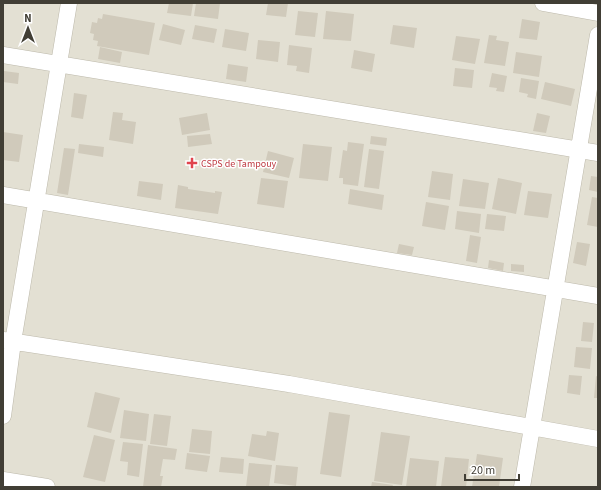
<svg xmlns="http://www.w3.org/2000/svg" width="601" height="490" viewBox="0 0 601 490" font-family="'Source Sans 3',sans-serif">
<style>
.residential{fill:#e3e0d3}
.building{fill:#d0cabb}
.lines{fill:none;stroke-linecap:round;stroke-linejoin:round}
.street-casing{stroke:#bdb9ab;stroke-width:17}
.street{stroke:#fff;stroke-width:16}
.health-dot{fill:#e0444e;stroke:#fff;stroke-width:1.5}
.labels{text-anchor:middle;stroke-width:3;stroke-linejoin:round;paint-order:stroke}
.health-label{font-size:10px;fill:#be3a42;stroke:#fff;text-anchor:start}
</style>
<rect width="100%" height="100%" fill="#f0eee4"/>
<path class="residential" d="M 3,3 L 598,3 L 598,487 L 3,487 Z"/>
<path class="building" d="M 169,3 L 193,3 L 191,16 L 167,13 Z
M 196,3 L 220,3 L 218,19 L 194,16 Z
M 268,3 L 288,3 L 286,17 L 266,15 Z
M 298,11 L 318,13 L 315,37 L 295,35 Z
M 326,11 L 354,14 L 351,41 L 323,39 Z
M 103,14 L 155,23 L 149,55 L 97,46 L 98,41 L 93,40 L 94,34 L 90,33 L 92,22 L 97,23 L 98,18 L 102,19 Z
M 522,19 L 540,22 L 537,40 L 519,38 Z
M 163,24 L 185,30 L 181,45 L 159,40 Z
M 195,25 L 217,29 L 214,43 L 192,39 Z
M 393,25 L 417,28 L 414,48 L 390,44 Z
M 225,29 L 249,33 L 246,51 L 222,47 Z
M 489,35 L 497,36 L 496,40 L 509,42 L 505,66 L 484,63 Z
M 456,36 L 480,39 L 475,64 L 452,60 Z
M 258,40 L 280,42 L 278,62 L 256,59 Z
M 289,45 L 312,48 L 309,73 L 296,71 L 297,66 L 287,65 Z
M 100,47 L 122,52 L 120,63 L 98,59 Z
M 354,50 L 375,54 L 372,72 L 351,68 Z
M 516,52 L 542,56 L 539,77 L 513,73 Z
M 228,64 L 248,67 L 246,82 L 226,79 Z
M 455,68 L 474,70 L 472,88 L 453,86 Z
M 4,71 L 19,73 L 18,84 L 3,82 Z
M 492,73 L 507,76 L 504,92 L 496,91 L 497,88 L 489,87 Z
M 521,78 L 539,81 L 536,99 L 527,97 L 528,94 L 519,92 Z
M 545,82 L 575,89 L 571,106 L 541,99 Z
M 74,93 L 87,95 L 83,119 L 71,117 Z
M 113,112 L 123,113 L 122,120 L 136,122 L 133,144 L 109,140 Z
M 207,113 L 210,130 L 182,135 L 179,118 Z
M 537,113 L 550,116 L 546,133 L 533,131 Z
M 3,132 L 23,135 L 19,162 L 3,160 Z
M 210,134 L 212,144 L 188,147 L 187,136 Z
M 371,136 L 387,138 L 386,146 L 370,144 Z
M 348,142 L 364,144 L 358,186 L 343,184 L 343,178 L 339,178 L 343,150 L 347,151 Z
M 79,144 L 104,147 L 103,157 L 78,153 Z
M 303,144 L 332,147 L 328,181 L 299,178 Z
M 64,148 L 75,149 L 68,195 L 57,193 Z
M 369,149 L 384,151 L 379,189 L 364,187 Z
M 268,151 L 294,158 L 289,178 L 263,172 Z
M 432,171 L 453,174 L 450,200 L 428,197 Z
M 591,176 L 598,177 L 598,192 L 589,190 Z
M 261,178 L 288,181 L 284,208 L 257,204 Z
M 498,178 L 522,183 L 516,214 L 492,209 Z
M 463,179 L 489,183 L 485,209 L 459,206 Z
M 139,181 L 163,184 L 161,200 L 137,196 Z
M 178,185 L 188,187 L 188,189 L 215,193 L 215,191 L 222,192 L 218,214 L 175,208 Z
M 350,189 L 384,195 L 382,210 L 348,204 Z
M 528,191 L 552,194 L 548,218 L 524,215 Z
M 592,197 L 598,198 L 598,227 L 587,225 Z
M 426,202 L 449,206 L 445,230 L 422,226 Z
M 457,211 L 481,214 L 479,233 L 455,229 Z
M 487,214 L 506,216 L 504,231 L 485,229 Z
M 470,235 L 481,237 L 477,263 L 466,261 Z
M 577,242 L 590,244 L 586,266 L 573,263 Z
M 399,244 L 414,247 L 412,255 L 397,253 Z
M 489,260 L 504,263 L 503,271 L 488,268 Z
M 511,264 L 524,265 L 524,272 L 511,271 Z
M 583,322 L 594,323 L 592,342 L 581,341 Z
M 576,347 L 592,348 L 590,369 L 574,367 Z
M 569,375 L 582,376 L 580,395 L 567,393 Z
M 596,376 L 598,377 L 598,398 L 594,398 Z
M 95,392 L 120,398 L 111,433 L 87,427 Z
M 124,410 L 149,414 L 146,441 L 120,438 Z
M 329,412 L 350,415 L 341,477 L 320,474 Z
M 154,414 L 171,416 L 167,446 L 150,444 Z
M 192,429 L 212,431 L 210,454 L 189,452 Z
M 267,431 L 279,433 L 275,461 L 248,456 L 252,434 L 266,436 Z
M 381,432 L 410,436 L 402,485 L 374,481 Z
M 94,435 L 115,440 L 105,482 L 83,477 Z
M 123,442 L 143,444 L 139,477 L 127,475 L 128,462 L 120,461 Z
M 148,445 L 177,449 L 175,460 L 163,459 L 160,476 L 163,476 L 161,487 L 143,487 Z
M 187,453 L 210,456 L 207,472 L 185,469 Z
M 477,454 L 503,458 L 499,487 L 472,487 Z
M 221,457 L 244,459 L 243,474 L 219,472 Z
M 445,457 L 469,459 L 466,487 L 441,487 Z
M 410,458 L 439,461 L 436,487 L 406,487 Z
M 249,463 L 272,465 L 269,487 L 246,487 Z
M 276,465 L 298,467 L 296,486 L 274,483 Z
M 372,482 L 393,485 L 392,487 L 371,487 Z"/>
<g class="lines">
<g class="street-casing">
<path id="street" d="M 543,3 L 598,13
M 3,55 L 598,153
M 3,195 L 598,296
M 3,340 L 289,384 L 598,439
M 3,416 L 13,342 L 69,3
M 3,480 L 47,487
M 522,487 L 598,35"/>
</g>
<use href="#street" class="street"/>
</g>
<path class="health-dot" d="M190 157h4v4h4v4h-4v4h-4v-4h-4v-4h4z"/>
<g class="labels">
<g class="health-label">
<text x="201" y="167">CSPS de Tampouy</text>
</g>
</g>
<rect width="601" height="490" fill="none" stroke="#413e35" stroke-width="8"/>
<g transform="translate(28 28)" stroke="#ffffff" stroke-width="3" paint-order="stroke">
<path d="M0-3L7 15L0 10L-7 15Z" fill="#413e35"/>
<text y="-6" font-size="11" font-weight="bold" text-anchor="middle" fill="#413e35">N</text>
</g>
<path d="M465 474v6h54v-6" fill="none" stroke="#413e35" stroke-width="2"/>
<text x="471" y="474" font-size="12" fill="#413e35" stroke="#ffffff" stroke-width="3" paint-order="stroke">20 m</text>
</svg>
